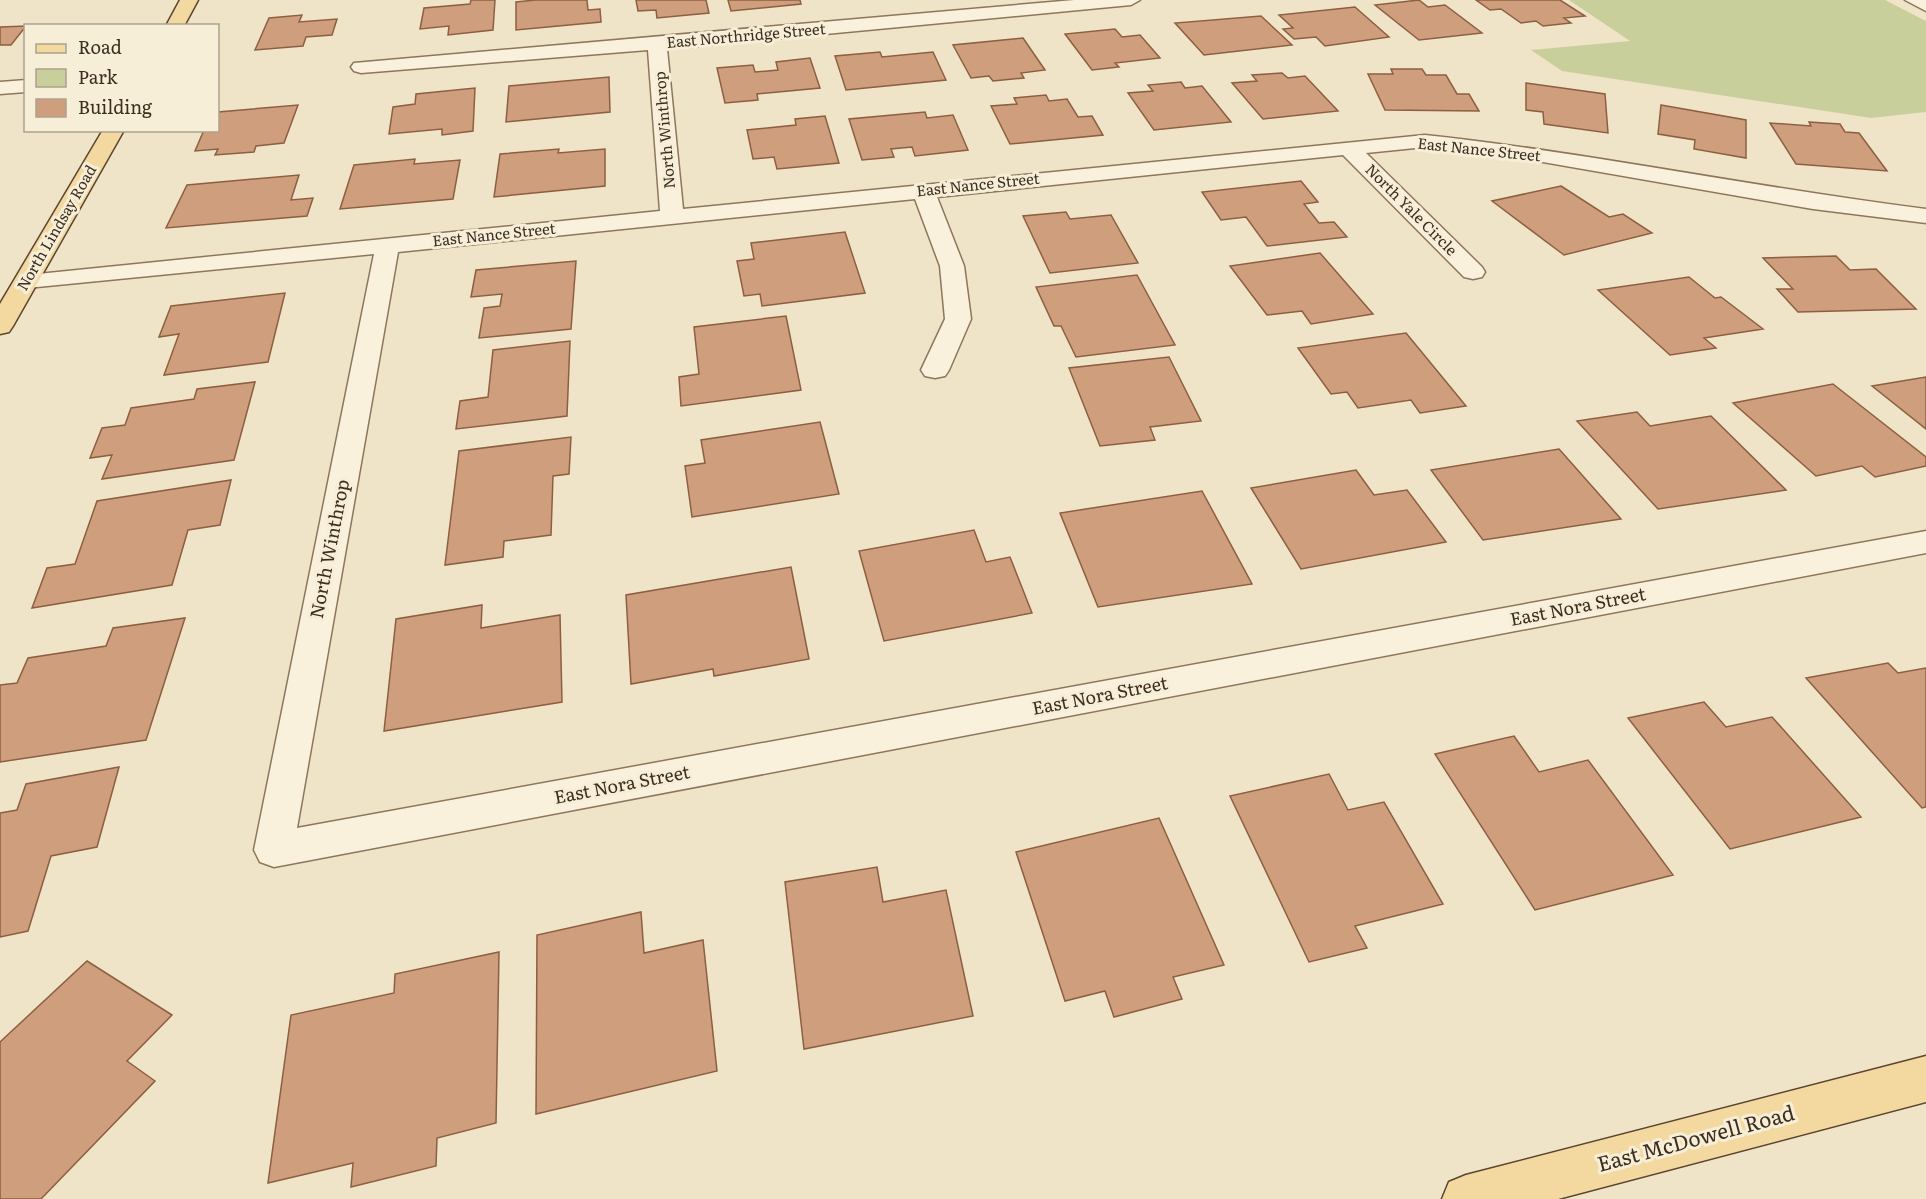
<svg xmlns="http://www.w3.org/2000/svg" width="1926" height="1199" viewBox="0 0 1926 1199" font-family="Literata,serif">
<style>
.green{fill:#c9cf9b}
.building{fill:#cf9f7d;stroke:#8d5f41;stroke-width:1.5}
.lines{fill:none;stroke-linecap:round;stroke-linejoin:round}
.minor-casing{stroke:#8d765c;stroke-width:3}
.major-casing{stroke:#5b4430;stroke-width:3}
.minor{fill:#faf1dc;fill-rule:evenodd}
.major{fill:#f3d9a0;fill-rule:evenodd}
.labels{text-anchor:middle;stroke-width:6;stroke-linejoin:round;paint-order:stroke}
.far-street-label{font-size:15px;fill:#3d2e20;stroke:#f7eed8}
.street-label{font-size:18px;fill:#3d2e20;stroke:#f7eed8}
.near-street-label{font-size:21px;fill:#3d2e20;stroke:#f7eed8}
</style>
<rect width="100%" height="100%" fill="#f0e4c8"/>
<path class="green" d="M 1569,0 L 1885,0 L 1926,21 L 1926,112 L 1871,118 L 1562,71 L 1531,50 L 1630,41 Z"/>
<path class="building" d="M 471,0 L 495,0 L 493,30 L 448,35 L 449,26 L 420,29 L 424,8 L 470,4 Z
M 535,0 L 587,0 L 588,10 L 600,9 L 601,22 L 516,30 L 516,2 Z
M 636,0 L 706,0 L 709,13 L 657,18 L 656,10 L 638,11 Z
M 728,0 L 800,0 L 801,4 L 731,11 Z
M 1419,0 L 1428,7 L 1445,5 L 1482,33 L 1419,40 L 1375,5 Z
M 1476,0 L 1560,0 L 1585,16 L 1564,18 L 1571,23 L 1543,26 L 1536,21 L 1521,23 L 1501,9 L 1490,10 Z
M 1355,7 L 1389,37 L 1325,46 L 1316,37 L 1294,39 L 1283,29 L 1293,28 L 1279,15 Z
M 302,15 L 299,22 L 337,19 L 332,35 L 306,37 L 303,46 L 255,50 L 269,18 Z
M 1261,16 L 1292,45 L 1204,55 L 1175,23 Z
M 26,26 L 11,45 L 0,45 L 0,27 Z
M 1115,29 L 1122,37 L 1140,35 L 1160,58 L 1115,63 L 1119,67 L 1092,70 L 1065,34 Z
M 1023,38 L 1045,70 L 1021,73 L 1024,78 L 993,81 L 989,76 L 971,78 L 953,45 Z
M 880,52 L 882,57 L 933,52 L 946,80 L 846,90 L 835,56 Z
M 810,58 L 820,88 L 757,94 L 758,100 L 725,103 L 717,68 L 753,65 L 755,72 L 778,70 L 776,62 Z
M 1391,69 L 1422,69 L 1426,75 L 1446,75 L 1457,94 L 1469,94 L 1479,111 L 1385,110 L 1368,74 L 1393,74 Z
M 1282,73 L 1288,78 L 1305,76 L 1338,111 L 1263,119 L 1232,83 L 1257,81 L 1252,75 Z
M 609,77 L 610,112 L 506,122 L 509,86 Z
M 1181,82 L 1185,88 L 1202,86 L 1231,122 L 1154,130 L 1128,93 L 1153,91 L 1148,85 Z
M 1526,83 L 1605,94 L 1608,133 L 1544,124 L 1543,112 L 1526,110 Z
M 475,88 L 473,131 L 442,135 L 442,129 L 389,134 L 393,107 L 415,104 L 416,94 Z
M 1046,95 L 1049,101 L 1067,99 L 1078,117 L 1092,116 L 1103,135 L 1010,144 L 991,106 L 1017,104 L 1014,98 Z
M 298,105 L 284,143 L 256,146 L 254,152 L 215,155 L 218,149 L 195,151 L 204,130 L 218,130 L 218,112 Z
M 1661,105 L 1746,120 L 1746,158 L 1694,149 L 1695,140 L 1658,134 Z
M 925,112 L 927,118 L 953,115 L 968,150 L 915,156 L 912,147 L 891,149 L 894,157 L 862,160 L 849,119 Z
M 825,116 L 839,163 L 777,169 L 774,157 L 753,159 L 747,130 L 796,125 L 795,119 Z
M 1809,122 L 1840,124 L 1845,132 L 1859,133 L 1887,171 L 1796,164 L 1770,123 L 1811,126 Z
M 559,149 L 558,153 L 605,149 L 605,186 L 494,197 L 500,154 Z
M 415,159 L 414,164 L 460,160 L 453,199 L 340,209 L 354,165 Z
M 299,175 L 291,200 L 313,198 L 307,216 L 166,228 L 187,185 Z
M 1301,181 L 1318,202 L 1304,204 L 1319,223 L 1334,222 L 1347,237 L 1267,246 L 1246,217 L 1221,220 L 1202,192 Z
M 1561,186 L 1609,217 L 1623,214 L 1652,233 L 1564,255 L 1492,201 Z
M 1066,212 L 1070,219 L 1111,215 L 1138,263 L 1050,273 L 1023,216 Z
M 845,232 L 865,293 L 762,306 L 760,294 L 744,296 L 737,261 L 754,259 L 751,243 Z
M 1320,253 L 1373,314 L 1311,324 L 1302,311 L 1267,315 L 1230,266 Z
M 1836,256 L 1850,270 L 1876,269 L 1916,309 L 1798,312 L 1777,289 L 1793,289 L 1763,258 Z
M 576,261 L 571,329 L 479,338 L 484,308 L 500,306 L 502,294 L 471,297 L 476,270 Z
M 1137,275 L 1175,345 L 1076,357 L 1061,326 L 1054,326 L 1036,287 Z
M 1689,277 L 1715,298 L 1721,297 L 1763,329 L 1704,338 L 1716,348 L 1670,355 L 1598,290 Z
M 285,293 L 268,362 L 164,375 L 179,334 L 159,337 L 171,306 Z
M 786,316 L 801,390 L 681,406 L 679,377 L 699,374 L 694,327 Z
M 1406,333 L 1466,406 L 1420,413 L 1411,400 L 1358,408 L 1347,392 L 1331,394 L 1298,348 Z
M 570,341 L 567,416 L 456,429 L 460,401 L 488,397 L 493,350 Z
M 1169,357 L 1201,421 L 1150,427 L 1155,440 L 1100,446 L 1069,368 Z
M 1926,377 L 1926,429 L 1872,386 Z
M 255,382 L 234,460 L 102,479 L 112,455 L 90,458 L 102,428 L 125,425 L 131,408 L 194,399 L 197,389 Z
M 1833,384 L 1926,457 L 1926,466 L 1875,477 L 1862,466 L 1816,476 L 1733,403 Z
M 1637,412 L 1650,426 L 1711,416 L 1786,490 L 1658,509 L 1577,421 Z
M 820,422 L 839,494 L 692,517 L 685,466 L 705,463 L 701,440 Z
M 571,437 L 569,474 L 553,476 L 551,535 L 504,541 L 503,557 L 445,565 L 459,451 Z
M 1559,449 L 1621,519 L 1483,540 L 1431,470 Z
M 1356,470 L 1374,495 L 1407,490 L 1446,542 L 1301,569 L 1251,488 Z
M 231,480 L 220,525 L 188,530 L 172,585 L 32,608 L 47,568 L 75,564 L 97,501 Z
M 1202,491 L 1252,584 L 1098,607 L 1060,513 Z
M 974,530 L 986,562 L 1010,557 L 1032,613 L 884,641 L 859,551 Z
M 791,567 L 809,659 L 714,676 L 713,669 L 631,684 L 626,595 Z
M 482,605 L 481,628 L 560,615 L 562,702 L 384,731 L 396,619 Z
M 185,618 L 146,740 L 0,762 L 0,685 L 17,683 L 28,658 L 106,646 L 113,628 Z
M 1888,663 L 1898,673 L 1926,668 L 1926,807 L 1922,808 L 1806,678 Z
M 1704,702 L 1726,727 L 1772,717 L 1861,817 L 1730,849 L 1628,718 Z
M 1514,736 L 1539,772 L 1588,760 L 1673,875 L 1535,910 L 1435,754 Z
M 119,767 L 97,847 L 51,856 L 28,931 L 0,937 L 0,813 L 17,810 L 26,784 Z
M 1329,774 L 1348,810 L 1384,802 L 1443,904 L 1355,926 L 1367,948 L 1309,962 L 1230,796 Z
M 1159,818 L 1224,965 L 1173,977 L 1182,999 L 1114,1017 L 1105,991 L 1065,1001 L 1016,852 Z
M 877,867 L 883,902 L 946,890 L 973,1016 L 804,1049 L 785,882 Z
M 641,912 L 644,953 L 703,940 L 717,1071 L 536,1114 L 537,935 Z
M 499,952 L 496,1123 L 437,1138 L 436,1166 L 351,1187 L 353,1163 L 268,1183 L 291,1015 L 394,993 L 395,974 Z
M 87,961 L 172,1015 L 127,1061 L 155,1081 L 41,1199 L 0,1199 L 0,1042 Z"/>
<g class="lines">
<g class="minor-casing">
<path id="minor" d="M 1074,0 L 1140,0 L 1131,5 L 667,49 L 683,209 L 1425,135 C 1593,153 1758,188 1926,209 L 1926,223 L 1813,209 L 1508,156 L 1425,147 L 1366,153 L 1482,267 L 1485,272 L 1482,277 L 1473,279 L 1464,277 L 1343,155 L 937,197 L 964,266 L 971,319 L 949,370 L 945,376 L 935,378 L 925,376 L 921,370 L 945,319 L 940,266 L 915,199 L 398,252 L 297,828 L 1926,531 L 1926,553 L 274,867 L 260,862 L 254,850 L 374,254 L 27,288 L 18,286 L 15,281 L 18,276 L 660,211 L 648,50 L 361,73 L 354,71 L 351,67 L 354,63 Z
M 1905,0 L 1926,0 L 1926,11 Z
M 26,80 L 26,92 L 0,94 L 0,82 Z"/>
</g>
<g class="major-casing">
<path id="major" d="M 180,0 L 198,0 L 184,26 L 166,26 Z
M 103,130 L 124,130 L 13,326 L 9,332 L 0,334 L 0,304 Z
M 1926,1056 L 1926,1102 L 1558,1199 L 1442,1199 L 1449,1182 L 1466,1175 Z"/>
</g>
<use href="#minor" class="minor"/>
<use href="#major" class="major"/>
</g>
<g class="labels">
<g class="far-street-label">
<text transform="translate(746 36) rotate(-5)" y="5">East Northridge Street</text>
<text transform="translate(665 130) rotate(-95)" y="5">North Winthrop</text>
<text transform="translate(1479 150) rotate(6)" y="5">East Nance Street</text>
<text transform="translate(978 185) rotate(-6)" y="5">East Nance Street</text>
<text transform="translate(1411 210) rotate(45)" y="5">North Yale Circle</text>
<text transform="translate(57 228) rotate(-60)" y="5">North Lindsay Road</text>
<text transform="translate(494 235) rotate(-6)" y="5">East Nance Street</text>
</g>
<g class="street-label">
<text transform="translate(330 549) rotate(-79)" y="6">North Winthrop</text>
<text transform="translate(1578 607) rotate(-11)" y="6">East Nora Street</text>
<text transform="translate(1100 696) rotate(-11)" y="6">East Nora Street</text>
<text transform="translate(622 785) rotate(-11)" y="6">East Nora Street</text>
</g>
<g class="near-street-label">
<text transform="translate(1696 1139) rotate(-15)" y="7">East McDowell Road</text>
</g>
</g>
<rect x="24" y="24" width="195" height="108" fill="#f7eed8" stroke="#ada18e" stroke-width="1.5"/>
<rect x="36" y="44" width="30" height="9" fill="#f3d9a0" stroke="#ada18e" stroke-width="1.5"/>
<text x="78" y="54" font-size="18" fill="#3d2e20">Road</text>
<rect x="36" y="69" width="30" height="18" fill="#c9cf9b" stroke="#ada18e" stroke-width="1.5"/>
<text x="78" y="84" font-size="18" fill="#3d2e20">Park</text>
<rect x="36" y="99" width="30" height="18" fill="#cf9f7d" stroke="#ada18e" stroke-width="1.5"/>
<text x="78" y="114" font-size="18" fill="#3d2e20">Building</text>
</svg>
